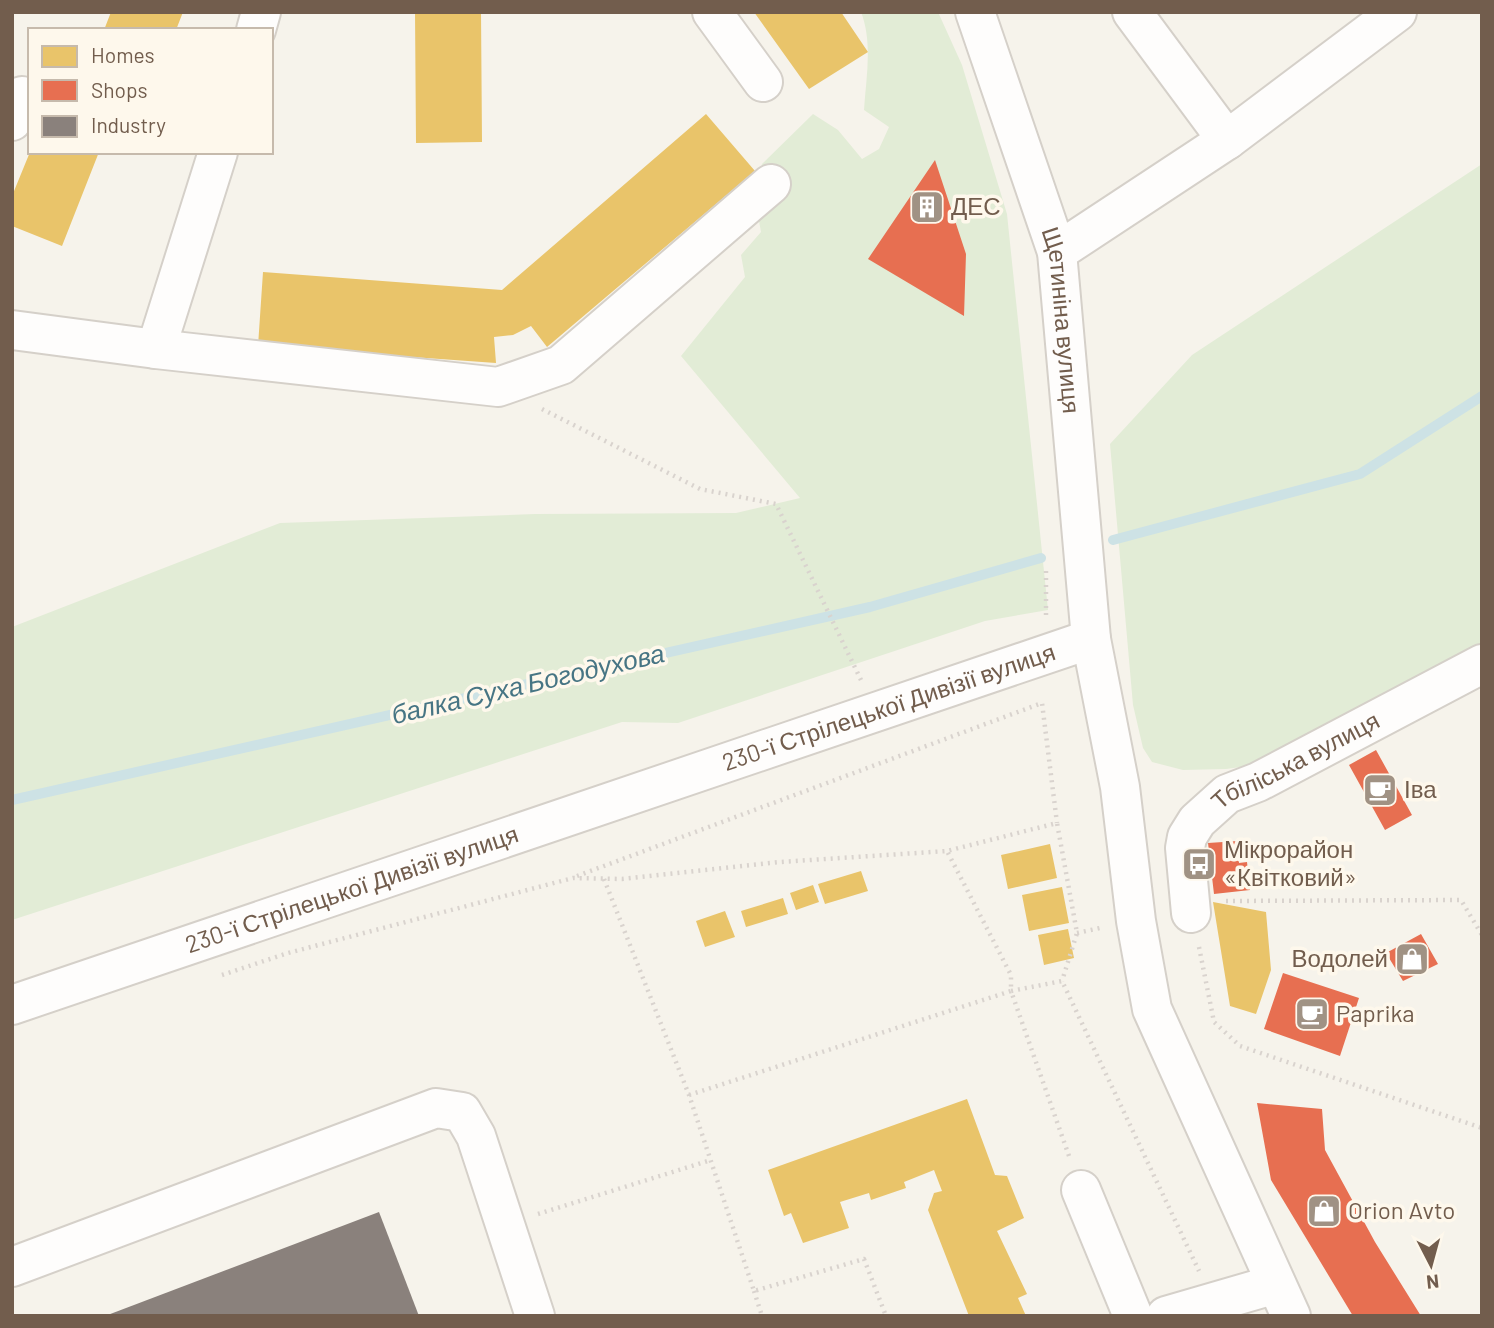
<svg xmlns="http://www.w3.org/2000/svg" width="1494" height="1328" viewBox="0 0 1494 1328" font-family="Barlow,sans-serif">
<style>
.green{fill:#e2ecd6}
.homes{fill:#e9c46a}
.shops{fill:#e76f51}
.industry{fill:#8a817c}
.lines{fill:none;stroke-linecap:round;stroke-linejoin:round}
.stream{stroke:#cde2e5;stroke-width:10}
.minor-casing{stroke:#d5d0c9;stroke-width:42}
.path{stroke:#d9d3ce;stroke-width:4.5;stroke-dasharray:2 5;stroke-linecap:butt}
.minor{stroke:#fefdfc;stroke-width:38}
.labels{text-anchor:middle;stroke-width:7;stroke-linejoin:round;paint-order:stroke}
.poi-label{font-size:24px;fill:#725d4d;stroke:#fef8ec;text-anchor:start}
.street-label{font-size:24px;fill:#725d4d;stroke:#fef8ec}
.water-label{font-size:26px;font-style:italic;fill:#477584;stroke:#fef8ec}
</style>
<rect width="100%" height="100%" fill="#f6f3eb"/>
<path class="green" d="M 861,12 L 938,12 L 962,65 L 1007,214 L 1048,610 L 985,621 L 678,723 L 622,722 L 12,920 L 12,627 L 280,523 L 535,514 L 736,513 L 800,498 L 681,356 L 745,277 L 741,255 L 761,232 L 755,199 L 762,164 L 813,114 L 838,130 L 862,159 L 879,149 L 889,127 L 864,110 C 866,78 873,43 861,12 Z
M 1482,164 L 1482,649 L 1263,764 L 1226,769 L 1183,770 L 1152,762 L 1143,748 L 1133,705 L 1110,444 L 1192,355 Z"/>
<path class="homes" d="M 111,12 L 183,12 L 176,30 L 104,30 Z
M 415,12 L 481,12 L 482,142 L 416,143 Z
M 754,12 L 841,12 L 868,52 L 809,89 Z
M 706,114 L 755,171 L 547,347 L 531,326 L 513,335 L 494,337 L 496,363 L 258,346 L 263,272 L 502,290 Z
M 30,152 L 99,152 L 62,246 L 12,226 L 12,196 Z
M 1050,844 L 1057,878 L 1008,889 L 1001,855 Z
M 861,871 L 868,891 L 825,904 L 818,884 Z
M 813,885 L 819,902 L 796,910 L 790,893 Z
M 1062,887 L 1069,923 L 1029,931 L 1022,895 Z
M 783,898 L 788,914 L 746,927 L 741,911 Z
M 1213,902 L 1266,912 L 1271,970 L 1256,1014 L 1230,1006 Z
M 725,911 L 735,937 L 705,947 L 696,921 Z
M 1068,929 L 1074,958 L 1044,965 L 1038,935 Z
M 967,1099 L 995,1175 L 1007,1176 L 1024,1218 L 997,1231 L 1027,1294 L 1018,1298 L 1026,1316 L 969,1316 L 928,1210 L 934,1193 L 942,1191 L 934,1170 L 904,1182 L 906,1188 L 871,1200 L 869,1193 L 840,1202 L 849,1228 L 803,1243 L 791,1213 L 784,1216 L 768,1170 Z"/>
<path class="shops" d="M 935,160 L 966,254 L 964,316 L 868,259 Z
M 1376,750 L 1412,815 L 1385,830 L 1349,765 Z
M 1238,841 L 1239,863 L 1247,862 L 1250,890 L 1214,894 L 1208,843 Z
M 1421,934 L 1438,964 L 1403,981 L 1386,953 Z
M 1283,973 L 1359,998 L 1340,1056 L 1264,1029 Z
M 1257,1103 L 1322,1109 L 1325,1150 L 1375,1242 L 1421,1316 L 1353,1316 L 1271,1180 Z"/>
<path class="industry" d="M 379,1212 L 419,1316 L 105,1316 Z"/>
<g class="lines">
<path class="stream" d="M 1113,540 L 1360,474 L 1482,396
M 12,800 L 870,607 L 1041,558"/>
<g class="minor-casing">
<g id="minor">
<path d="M 712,12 L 763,82"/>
<path id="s1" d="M 975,12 L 1057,252 L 1091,639 L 1120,787 L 1136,921 L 1152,1009 L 1291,1316"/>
<path d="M 256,30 L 261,12"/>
<path d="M 12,121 L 22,96"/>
<path d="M 1227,140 L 1397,12"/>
<path d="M 1057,252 L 1227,140 L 1132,12"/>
<path d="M 12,330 L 156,349 L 218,152"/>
<path d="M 156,349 L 498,387 L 561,365 L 771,184"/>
<path id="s2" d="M 1191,913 L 1185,848 L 1187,837 L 1197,821 L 1227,794 L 1258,782 L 1482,664"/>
<path id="s3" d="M 12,1005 L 1091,639"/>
<path d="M 1081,1190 L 1133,1316"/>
<path d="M 12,1267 L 436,1108 L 462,1112 L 476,1136 L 535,1316"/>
<path d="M 1166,1316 L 1276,1284"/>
</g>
</g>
<path class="path" d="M 542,409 L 700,489 L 776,504 L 861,680
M 1046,571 L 1046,615
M 577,876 L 1042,703 L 1057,823
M 604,879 L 689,1095 L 754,1291 L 864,1259 L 886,1316
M 1226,901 L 1461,900 L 1482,935
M 1077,933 L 1100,928
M 1199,947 L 1214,1022 L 1240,1046 L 1482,1128
M 222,975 L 288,953 L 573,878 L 622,879 L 780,862 L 947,851 L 1057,823 L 1077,933 L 1062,981
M 689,1095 L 1011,991 L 1011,975 L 947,851
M 1069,1156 L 1011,991 L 1062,981 L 1199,1271
M 538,1214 L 711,1160
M 754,1291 L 762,1316"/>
<use href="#minor" class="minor"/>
</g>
<defs>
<g id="building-square" transform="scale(1.75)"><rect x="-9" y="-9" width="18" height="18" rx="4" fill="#a09284" stroke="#fef8ec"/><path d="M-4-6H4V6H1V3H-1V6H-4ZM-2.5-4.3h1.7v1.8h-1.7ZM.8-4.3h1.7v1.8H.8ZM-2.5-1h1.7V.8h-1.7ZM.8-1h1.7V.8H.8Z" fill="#fff"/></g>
<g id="cafe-square" transform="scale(1.75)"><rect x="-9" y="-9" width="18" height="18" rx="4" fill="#a09284" stroke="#fef8ec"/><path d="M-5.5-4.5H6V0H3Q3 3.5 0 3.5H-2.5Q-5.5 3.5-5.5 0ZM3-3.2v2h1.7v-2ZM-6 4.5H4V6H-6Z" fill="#fff"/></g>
<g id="bus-square" transform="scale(1.75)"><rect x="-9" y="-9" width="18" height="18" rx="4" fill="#a09284" stroke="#fef8ec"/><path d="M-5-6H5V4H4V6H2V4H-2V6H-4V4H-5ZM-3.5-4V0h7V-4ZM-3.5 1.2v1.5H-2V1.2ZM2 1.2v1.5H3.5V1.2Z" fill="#fff"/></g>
<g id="shop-square" transform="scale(1.75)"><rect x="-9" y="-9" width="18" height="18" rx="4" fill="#a09284" stroke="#fef8ec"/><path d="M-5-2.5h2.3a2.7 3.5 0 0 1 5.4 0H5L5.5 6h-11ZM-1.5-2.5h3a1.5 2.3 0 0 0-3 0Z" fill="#fff"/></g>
</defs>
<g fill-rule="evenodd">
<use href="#building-square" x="927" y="207"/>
<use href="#cafe-square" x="1380" y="790"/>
<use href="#bus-square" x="1199" y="864"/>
<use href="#shop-square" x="1412" y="959"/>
<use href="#cafe-square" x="1312" y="1014"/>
<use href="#shop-square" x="1324" y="1211"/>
</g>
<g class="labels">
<g class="poi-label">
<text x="951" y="215">ДЕС</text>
<text x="1404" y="798">Іва</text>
<text x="1224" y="858">Мікрорайон<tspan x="1224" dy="28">«Квітковий»</tspan></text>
<text x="1388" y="967" text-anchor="end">Водолей</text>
<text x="1336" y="1022">Paprika</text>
<text x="1348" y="1219">Orion Avto</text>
</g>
<g class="street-label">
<text dy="8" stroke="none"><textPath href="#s1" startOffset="322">Щетиніна вулиця</textPath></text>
<text dy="8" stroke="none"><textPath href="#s3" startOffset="926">230-ї Стрілецької Дивізії вулиця</textPath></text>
<text dy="8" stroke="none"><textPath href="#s2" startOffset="212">Тбіліська вулиця</textPath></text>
<text dy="8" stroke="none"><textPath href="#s3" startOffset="359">230-ї Стрілецької Дивізії вулиця</textPath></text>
</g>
<g class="water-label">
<text transform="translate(528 684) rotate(-13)" y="9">балка Суха Богодухова</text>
</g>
</g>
<rect width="1494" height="1328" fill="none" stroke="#725d4d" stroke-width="28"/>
<rect x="28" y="28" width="245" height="126" fill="#fef8ec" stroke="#c6baac" stroke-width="2"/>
<rect x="42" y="46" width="35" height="21" fill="#e9c46a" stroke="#c6baac" stroke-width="2"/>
<text x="91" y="63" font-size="21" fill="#725d4d">Homes</text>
<rect x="42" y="80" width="35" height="21" fill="#e76f51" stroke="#c6baac" stroke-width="2"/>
<text x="91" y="98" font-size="21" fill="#725d4d">Shops</text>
<rect x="42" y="116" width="35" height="21" fill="#8a817c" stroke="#c6baac" stroke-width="2"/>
<text x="91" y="133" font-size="21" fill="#725d4d">Industry</text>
<g transform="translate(1431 1265) rotate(174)" stroke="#fef8ec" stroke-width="5" paint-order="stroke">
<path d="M0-5L12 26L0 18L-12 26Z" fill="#725d4d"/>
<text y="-10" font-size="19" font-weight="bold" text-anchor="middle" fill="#725d4d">N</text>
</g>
</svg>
